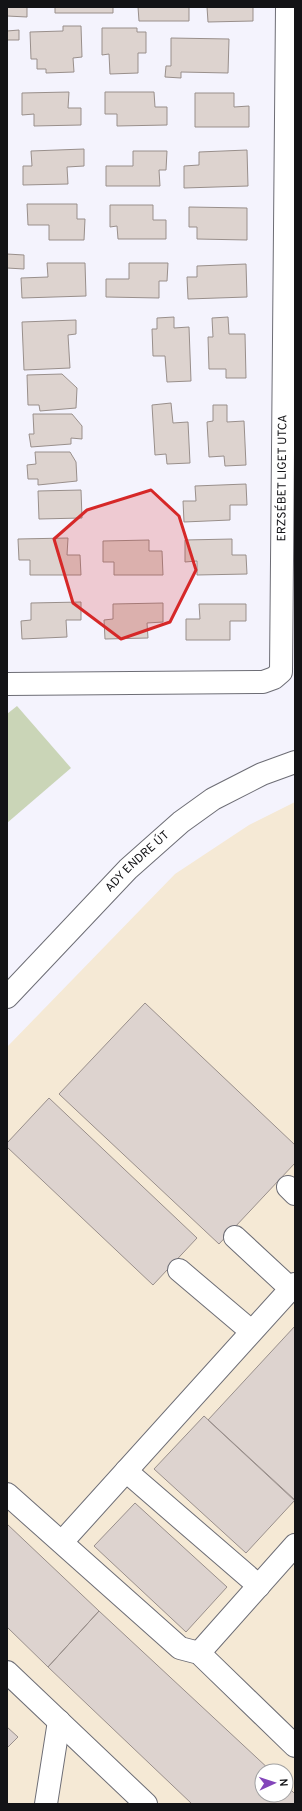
<svg xmlns="http://www.w3.org/2000/svg" width="302" height="1811" font-family="Overpass,sans-serif">
<style>
.industrial{fill:#f5e9d5;fill-rule:evenodd}
.green{fill:#cad5b7}
.building{fill:#ddd3cf;stroke:#998f8b}
.lines{fill:none;stroke-linecap:round;stroke-linejoin:round}
.minor-casing{stroke:#6d6d75;stroke-width:24}
.minor{stroke:#fff;stroke-width:22}
.marked{fill:#d62828;fill-opacity:0.2;stroke:#d62828;stroke-width:3;stroke-linejoin:round}
.labels{text-anchor:middle;dominant-baseline:central;stroke-width:3;stroke-linejoin:round;paint-order:stroke}
.street-label{font-size:12px;fill:#131316;stroke:#fff}
</style>
<rect width="100%" height="100%" fill="#f4f3fd"/>
<path class="industrial" d="M 295,802 L 295,1804 L 7,1804 L 7,1047 L 175,874 L 249,825 ZM 262,1771 L 286,1771 L 286,1795 L 262,1795 Z"/>
<path class="green" d="M 17,706 L 71,768 L 7,823 L 7,714 Z"/>
<path class="building" d="M 7,7 L 27,7 L 27,17 L 7,16 Z
M 55,7 L 113,7 L 113,13 L 55,13 Z
M 138,7 L 189,7 L 189,21 L 139,21 Z
M 207,7 L 253,7 L 253,21 L 208,22 Z
M 63,26 L 81,26 L 82,57 L 73,58 L 74,72 L 46,73 L 46,69 L 37,69 L 37,59 L 31,59 L 30,32 L 63,31 Z
M 102,28 L 137,28 L 137,32 L 146,32 L 146,53 L 138,53 L 138,73 L 110,74 L 109,54 L 102,55 Z
M 19,30 L 19,40 L 7,40 L 7,31 Z
M 171,38 L 229,39 L 228,73 L 181,72 L 181,78 L 165,77 L 166,66 L 171,66 Z
M 69,92 L 68,108 L 81,108 L 81,125 L 34,126 L 34,114 L 22,115 L 22,93 Z
M 105,92 L 154,92 L 155,107 L 167,107 L 167,125 L 117,126 L 117,114 L 105,114 Z
M 195,93 L 234,93 L 234,107 L 249,106 L 249,127 L 195,127 Z
M 84,149 L 84,166 L 67,167 L 68,184 L 23,185 L 23,166 L 32,166 L 31,151 Z
M 247,150 L 248,186 L 184,188 L 184,166 L 199,165 L 199,152 Z
M 133,151 L 167,151 L 166,170 L 159,170 L 160,186 L 106,186 L 106,166 L 133,166 Z
M 27,204 L 77,204 L 77,219 L 85,219 L 84,240 L 49,240 L 49,225 L 28,225 Z
M 110,205 L 153,205 L 153,220 L 166,220 L 166,239 L 118,239 L 117,226 L 110,227 Z
M 189,207 L 247,208 L 247,240 L 197,239 L 197,227 L 189,227 Z
M 7,254 L 24,255 L 24,269 L 7,268 Z
M 47,263 L 85,263 L 86,296 L 22,298 L 21,278 L 48,277 Z
M 129,263 L 168,263 L 167,281 L 159,281 L 159,298 L 106,297 L 106,279 L 129,279 Z
M 246,264 L 247,297 L 188,299 L 187,277 L 197,277 L 197,266 Z
M 174,317 L 174,328 L 189,327 L 191,381 L 167,382 L 165,356 L 153,356 L 152,329 L 157,329 L 157,318 Z
M 228,317 L 229,334 L 245,334 L 246,378 L 226,378 L 226,369 L 209,369 L 208,337 L 213,337 L 212,318 Z
M 76,320 L 76,334 L 68,335 L 70,368 L 24,370 L 22,322 Z
M 62,374 L 77,388 L 76,408 L 40,411 L 39,405 L 28,405 L 27,375 Z
M 171,403 L 173,423 L 188,422 L 190,463 L 167,464 L 166,454 L 155,455 L 152,405 Z
M 213,405 L 227,405 L 227,422 L 244,421 L 246,465 L 225,466 L 224,456 L 209,457 L 207,422 L 213,421 Z
M 33,414 L 72,414 L 82,426 L 82,439 L 71,438 L 71,444 L 31,447 L 29,434 L 34,434 Z
M 35,452 L 70,452 L 76,462 L 77,481 L 38,485 L 38,479 L 28,479 L 27,465 L 36,464 Z
M 246,484 L 247,505 L 230,505 L 230,520 L 184,522 L 183,501 L 196,501 L 195,486 Z
M 81,490 L 82,518 L 39,519 L 38,491 Z
M 68,538 L 67,555 L 80,555 L 81,575 L 30,575 L 30,560 L 19,560 L 18,539 Z
M 232,539 L 232,555 L 246,555 L 247,574 L 197,575 L 197,561 L 185,562 L 185,540 Z
M 149,540 L 149,551 L 162,551 L 163,575 L 114,575 L 114,562 L 103,562 L 103,541 Z
M 81,602 L 81,620 L 66,620 L 67,637 L 22,639 L 21,621 L 31,620 L 31,603 Z
M 163,603 L 163,622 L 147,623 L 148,638 L 105,639 L 104,620 L 113,619 L 113,604 Z
M 199,604 L 246,604 L 246,621 L 230,621 L 230,640 L 186,640 L 186,619 L 200,619 Z
M 145,1003 L 295,1145 L 295,1163 L 219,1244 L 59,1094 Z
M 49,1098 L 197,1238 L 153,1285 L 7,1147 L 7,1143 Z
M 295,1326 L 295,1501 L 208,1420 Z
M 204,1416 L 295,1500 L 246,1553 L 154,1469 Z
M 135,1503 L 227,1587 L 186,1632 L 94,1546 Z
M 7,1524 L 99,1611 L 48,1667 L 7,1627 Z
M 99,1611 L 271,1771 L 262,1771 L 262,1795 L 286,1795 L 286,1785 L 295,1794 L 295,1804 L 192,1804 L 48,1667 Z
M 7,1727 L 18,1737 L 7,1748 Z"/>
<g class="lines">
<g class="minor-casing">
<g id="minor">
<path id="s1" d="M 7,684 L 263,682 L 274,678 L 281,672 L 287,7"/>
<path id="s2" d="M 7,997 L 128,869 L 181,822 L 213,799 L 262,774 L 295,762"/>
<path d="M 288,1187 L 295,1194"/>
<path d="M 235,1237 L 291,1289"/>
<path d="M 179,1270 L 251,1331"/>
<path d="M 126,1471 L 259,1586"/>
<path d="M 7,1494 L 180,1648 L 199,1653 L 295,1746"/>
<path d="M 62,1542 L 295,1284"/>
<path d="M 199,1653 L 295,1545"/>
<path d="M 7,1672 L 146,1804"/>
<path d="M 46,1804 L 59,1721"/>
</g>
</g>
<use href="#minor" class="minor"/>
</g>
<path class="marked" d="M 151,490 L 179,516 L 196,570 L 170,622 L 121,639 L 73,603 L 54,539 L 87,510 Z"/>
<g class="labels">
<g class="street-label">
<text stroke="none"><textPath href="#s1" startOffset="471">ERZSÉBET LIGET UTCA</textPath></text>
<text stroke="none"><textPath href="#s2" startOffset="188">ADY ENDRE ÚT</textPath></text>
</g>
</g>
<rect width="302" height="1811" fill="none" stroke="#131316" stroke-width="16"/>
<g transform="translate(274 1783) rotate(87)"><circle r="19" fill="#ffffff" stroke="#a1a1a2"/>
<path d="M0-3L7 15L0 10L-7 15Z" fill="#8345ba"/>
<text y="-6" font-size="11" font-weight="bold" text-anchor="middle" fill="#131316">N</text>
</g>
</svg>
